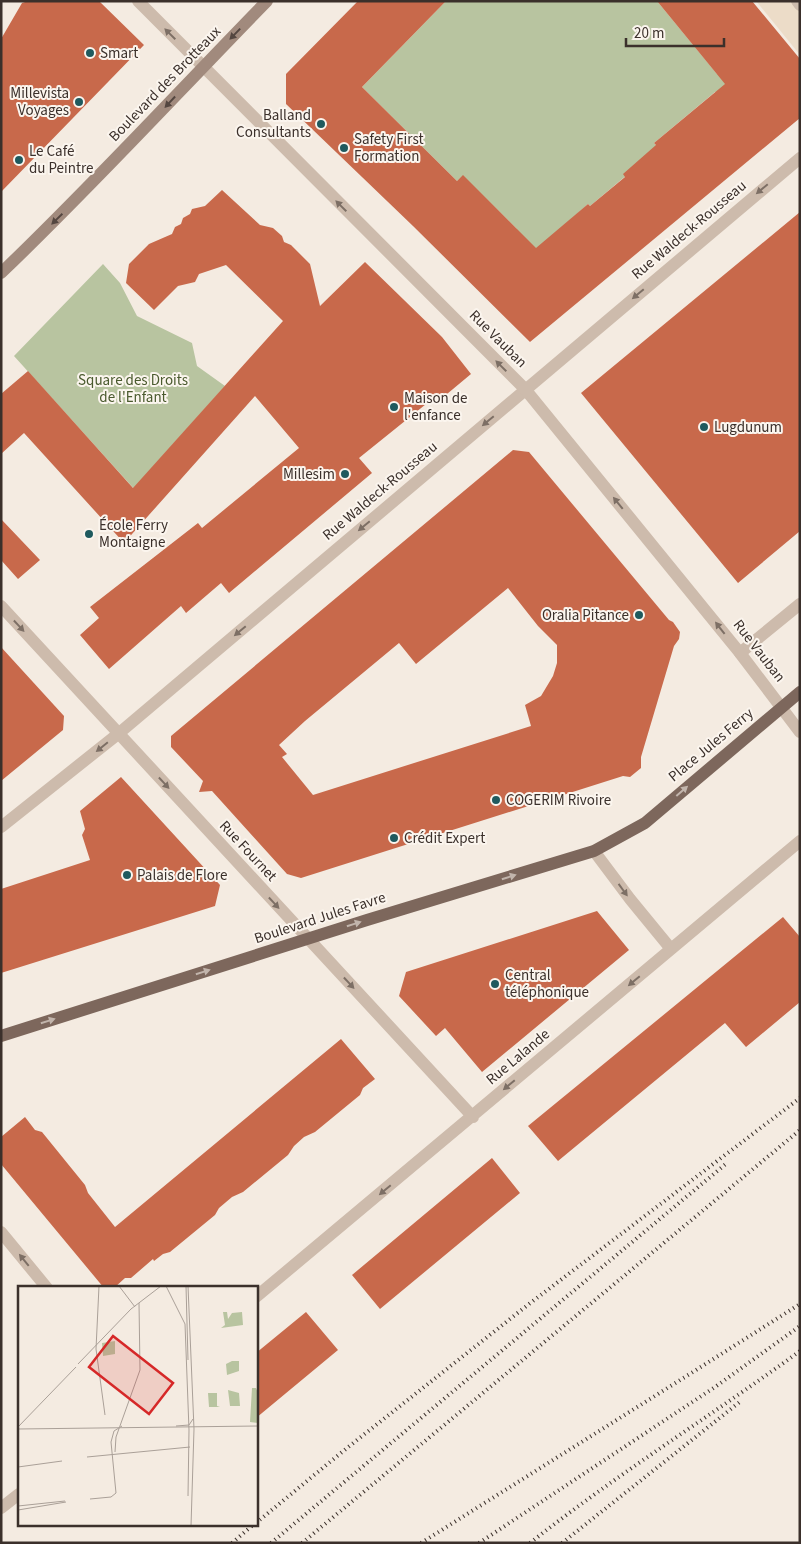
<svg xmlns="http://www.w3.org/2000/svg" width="801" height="1544" font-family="'Source Sans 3',sans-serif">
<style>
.green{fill:#b8c4a0}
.plaza{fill:#ecdcc8}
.building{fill:#c8694b;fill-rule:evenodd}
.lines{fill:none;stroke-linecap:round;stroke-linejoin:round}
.minor{stroke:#cdbbac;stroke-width:12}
.tertiary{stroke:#cdbbac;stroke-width:12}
.secondary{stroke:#a18a7d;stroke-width:12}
.primary{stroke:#7d675c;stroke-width:12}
.rail{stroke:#3b302b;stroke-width:4;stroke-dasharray:1 4;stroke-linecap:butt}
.oneway{fill:#7d6f65}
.oneway2{fill:#544640}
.oneway3{fill:#c2b5ac}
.poi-dot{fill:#1f5a5e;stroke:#fbf5ee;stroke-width:2}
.labels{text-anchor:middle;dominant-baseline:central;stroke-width:4;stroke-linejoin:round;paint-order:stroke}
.poi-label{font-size:15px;fill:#3b302b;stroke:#fbf5ee;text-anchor:start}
.street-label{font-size:15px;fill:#3b302b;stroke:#fbf5ee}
.park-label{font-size:15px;fill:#4a5a2e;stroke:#fbf5ee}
.inset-road{fill:none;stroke:#aaa098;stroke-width:1}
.view{fill:#d62828;fill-opacity:0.15;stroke:#d62828;stroke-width:2.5}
.inset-edge{fill:none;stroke:#3b302b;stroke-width:2.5}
</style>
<rect width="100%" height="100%" fill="#f4ebe1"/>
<path class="green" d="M 446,1 L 657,1 L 717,74 L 721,74 L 743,89 L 715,92 L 654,143 L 659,148 L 590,206 L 588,204 L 532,254 L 516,228 L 463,176 L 457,181 L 362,87 Z
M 103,264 L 120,283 L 137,316 L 192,343 L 197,366 L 225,386 L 141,480 L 136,491 L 14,356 Z"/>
<path class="plaza" d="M 756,1 L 800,1 L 800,55 Z"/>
<path class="building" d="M 28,1 L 99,1 L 144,45 L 1,192 L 1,39 L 22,3 Z
M 358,1 L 446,1 L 362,87 L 457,181 L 463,175 L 536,248 L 588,204 L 590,206 L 625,177 L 623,174 L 656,145 L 654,143 L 725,84 L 657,1 L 752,1 L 800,59 L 800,118 L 530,342 L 413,226 L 286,104 L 286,74 Z
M 222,190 L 260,225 L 273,228 L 282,236 L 284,242 L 291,245 L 310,264 L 320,306 L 365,262 L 442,337 L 471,374 L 447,394 L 436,396 L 359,458 L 372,473 L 229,593 L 221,583 L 186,613 L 181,606 L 109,669 L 80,635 L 99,618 L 90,607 L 198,523 L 202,528 L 299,448 L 255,396 L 124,543 L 24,433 L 1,454 L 1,394 L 28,371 L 133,488 L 283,321 L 226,265 L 199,274 L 195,282 L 178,286 L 154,310 L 126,283 L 129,264 L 149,244 L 172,234 L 175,227 L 181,224 L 183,218 L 190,214 L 192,209 L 205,206 Z
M 800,212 L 800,531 L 738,583 L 581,393 Z
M 513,450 L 529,452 L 669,620 L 673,622 L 680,632 L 679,639 L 674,646 L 641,757 L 641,768 L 630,777 L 623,776 L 301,878 L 287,874 L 212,791 L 199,792 L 203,781 L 171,747 L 171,736 ZM 508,588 L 538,626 L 557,645 L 557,663 L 553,676 L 541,696 L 525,705 L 531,726 L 313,795 L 282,757 L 287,754 L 279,745 L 305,721 L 399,643 L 416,664 Z
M 1,519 L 40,560 L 18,579 L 1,560 Z
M 1,647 L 64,716 L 63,730 L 1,781 Z
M 121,777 L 220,885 L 215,906 L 1,973 L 1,889 L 90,860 L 82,835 L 85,829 L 80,811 Z
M 597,911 L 629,950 L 482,1072 L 445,1028 L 436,1036 L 399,996 L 406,972 Z
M 783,917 L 800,937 L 800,1002 L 746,1047 L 725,1023 L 558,1161 L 528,1126 Z
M 341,1039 L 375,1079 L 363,1088 L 360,1095 L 315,1132 L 304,1137 L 294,1146 L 288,1155 L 243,1192 L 232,1197 L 219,1208 L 215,1215 L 170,1252 L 163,1254 L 154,1261 L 153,1259 L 131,1278 L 125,1278 L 114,1288 L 104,1288 L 1,1164 L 1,1137 L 25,1117 L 35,1130 L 42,1132 L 85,1185 L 88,1193 L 115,1227 Z
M 492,1158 L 520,1193 L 380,1309 L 352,1275 Z
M 306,1312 L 338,1350 L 256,1418 L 256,1353 Z"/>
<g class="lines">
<path class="minor" d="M 797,1 L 800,5
M 1,606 L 473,1117
M 740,653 L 800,604
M 1,827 L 118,734 L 800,158
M 594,851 L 630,899 L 671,949
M 1,1232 L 47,1288
M 256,1297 L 800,841
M 1,1508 L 19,1494"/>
<path class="tertiary" d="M 138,1 L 525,389 L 740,653 L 800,732"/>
<path class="secondary" d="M 1,273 C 93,185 178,92 267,1"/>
<path class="primary" d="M 1,1036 L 367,920 L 594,851 L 645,823 L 800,692"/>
<path class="rail" d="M 256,1523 L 347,1448 L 529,1304 L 800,1098
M 232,1543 L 253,1525
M 271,1543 L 727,1163
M 302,1543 L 800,1130
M 421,1543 L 685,1377 L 800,1304
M 479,1543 L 715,1387 L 800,1326
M 530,1543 C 617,1474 711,1416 800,1351
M 562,1543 L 741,1401"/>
</g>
<defs><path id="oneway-solid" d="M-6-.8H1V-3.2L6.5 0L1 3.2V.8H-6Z" transform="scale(1.25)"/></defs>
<g class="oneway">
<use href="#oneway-solid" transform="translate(170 34) rotate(-135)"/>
<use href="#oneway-solid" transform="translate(762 189) rotate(140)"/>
<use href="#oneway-solid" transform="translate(341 206) rotate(-135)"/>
<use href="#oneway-solid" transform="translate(638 294) rotate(140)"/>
<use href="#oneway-solid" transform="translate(501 366) rotate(-135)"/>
<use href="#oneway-solid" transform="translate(488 421) rotate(140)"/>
<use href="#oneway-solid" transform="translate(618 503) rotate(-129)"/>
<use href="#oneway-solid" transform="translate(364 526) rotate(140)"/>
<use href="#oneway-solid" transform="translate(19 626) rotate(47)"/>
<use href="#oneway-solid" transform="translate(720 628) rotate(-128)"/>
<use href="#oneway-solid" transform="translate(240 631) rotate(140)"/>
<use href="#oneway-solid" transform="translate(102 747) rotate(141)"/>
<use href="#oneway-solid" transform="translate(164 783) rotate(47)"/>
<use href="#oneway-solid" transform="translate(623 890) rotate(54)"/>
<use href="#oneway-solid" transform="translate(274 903) rotate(47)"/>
<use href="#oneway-solid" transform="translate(634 981) rotate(140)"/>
<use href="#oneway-solid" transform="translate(349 983) rotate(47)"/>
<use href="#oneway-solid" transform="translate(509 1085) rotate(140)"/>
<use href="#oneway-solid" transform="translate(385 1190) rotate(140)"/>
<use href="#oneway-solid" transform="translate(24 1260) rotate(-129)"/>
</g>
<g class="oneway2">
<use href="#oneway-solid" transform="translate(235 34) rotate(134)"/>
<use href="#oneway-solid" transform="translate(170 102) rotate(133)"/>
<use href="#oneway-solid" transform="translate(57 219) rotate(136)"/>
</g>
<g class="oneway3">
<use href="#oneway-solid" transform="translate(682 791) rotate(-41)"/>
<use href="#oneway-solid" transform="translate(509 877) rotate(-17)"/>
<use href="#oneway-solid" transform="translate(354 924) rotate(-18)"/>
<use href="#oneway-solid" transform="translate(203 972) rotate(-17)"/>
<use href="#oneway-solid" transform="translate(48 1021) rotate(-17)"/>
</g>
<g class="poi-dot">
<circle cx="90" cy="53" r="5"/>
<circle cx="79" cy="102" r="5"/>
<circle cx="321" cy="124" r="5"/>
<circle cx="344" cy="148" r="5"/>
<circle cx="19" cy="160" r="5"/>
<circle cx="394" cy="407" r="5"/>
<circle cx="704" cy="427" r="5"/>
<circle cx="345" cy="474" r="5"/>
<circle cx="89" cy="534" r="5"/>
<circle cx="639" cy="615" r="5"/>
<circle cx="496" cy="800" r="5"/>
<circle cx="394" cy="838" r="5"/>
<circle cx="127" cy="875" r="5"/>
<circle cx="495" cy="984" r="5"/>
</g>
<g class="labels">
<g class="poi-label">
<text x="100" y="53">Smart</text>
<text x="69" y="93" text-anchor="end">Millevista<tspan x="69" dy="17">Voyages</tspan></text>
<text x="311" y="115" text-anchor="end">Balland<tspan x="311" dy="17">Consultants</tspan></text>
<text x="354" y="139">Safety First<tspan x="354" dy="17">Formation</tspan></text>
<text x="29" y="151">Le Café<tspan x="29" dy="17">du Peintre</tspan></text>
<text x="404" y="398">Maison de<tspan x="404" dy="17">l'enfance</tspan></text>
<text x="714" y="427">Lugdunum</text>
<text x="335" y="474" text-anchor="end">Millesim</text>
<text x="99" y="525">École Ferry<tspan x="99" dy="17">Montaigne</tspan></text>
<text x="629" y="615" text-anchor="end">Oralia Pitance</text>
<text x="506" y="800">COGERIM Rivoire</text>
<text x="404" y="838">Crédit Expert</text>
<text x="137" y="875">Palais de Flore</text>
<text x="505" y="975">Central<tspan x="505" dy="17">téléphonique</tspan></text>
</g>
<g class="street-label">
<text transform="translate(165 84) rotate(-46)">Boulevard des Brotteaux</text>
<text transform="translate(689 230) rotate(-40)">Rue Waldeck-Rousseau</text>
<text transform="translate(498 339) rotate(45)">Rue Vauban</text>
<text transform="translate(380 491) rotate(-40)">Rue Waldeck-Rousseau</text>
<text transform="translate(759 651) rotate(52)">Rue Vauban</text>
<text transform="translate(711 745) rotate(-40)">Place Jules Ferry</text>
<text transform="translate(248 851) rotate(47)">Rue Fournet</text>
<text transform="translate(320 918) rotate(-18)">Boulevard Jules Favre</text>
<text transform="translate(518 1057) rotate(-40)">Rue Lalande</text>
</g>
<g class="park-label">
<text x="133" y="380">Square des Droits<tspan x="133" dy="17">de l'Enfant</tspan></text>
</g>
</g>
<g transform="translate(18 1286)">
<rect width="240" height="240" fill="#f4ebe1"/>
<path d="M 205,26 L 209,26 L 210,33 L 214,27 L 224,26 L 225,39 L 203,42 L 207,39 ZM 97,55 L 97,68 L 85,70 L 84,57 ZM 214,75 L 221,75 L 221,85 L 209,89 L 208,78 ZM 234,102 L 238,102 L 240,107 L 240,137 L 232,136 ZM 210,104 L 221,107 L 222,120 L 212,120 ZM 190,107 L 199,107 L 199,120 L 202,121 L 191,121 Z" fill="#b8c4a0"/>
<path class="inset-road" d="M 81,0 L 78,63 L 87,129M 101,0 L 117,21M 148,0 L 167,38 L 171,144 L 170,210M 168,0 L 170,74M 170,0 L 176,143 L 173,240M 60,78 L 113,23 L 143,0M 158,140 L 171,139 L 175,133M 0,141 L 58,81M 0,143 L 240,140M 97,166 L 98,151 L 122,84 L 121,17M 69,171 L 172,161M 0,181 L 44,175M 72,213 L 93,211 L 98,207 L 93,156 L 96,145 L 104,140M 0,220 L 47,215M 0,224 L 48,216"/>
<path class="view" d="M 95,50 L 155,97 L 131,128 L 71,81 Z"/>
<rect width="240" height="240" class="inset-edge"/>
</g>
<rect width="801" height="1544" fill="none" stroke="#3b302b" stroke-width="5"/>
<path d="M626 38v8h98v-8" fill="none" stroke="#3b302b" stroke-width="2.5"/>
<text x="634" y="38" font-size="15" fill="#3b302b" stroke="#fbf5ee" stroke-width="4" paint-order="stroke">20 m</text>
</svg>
